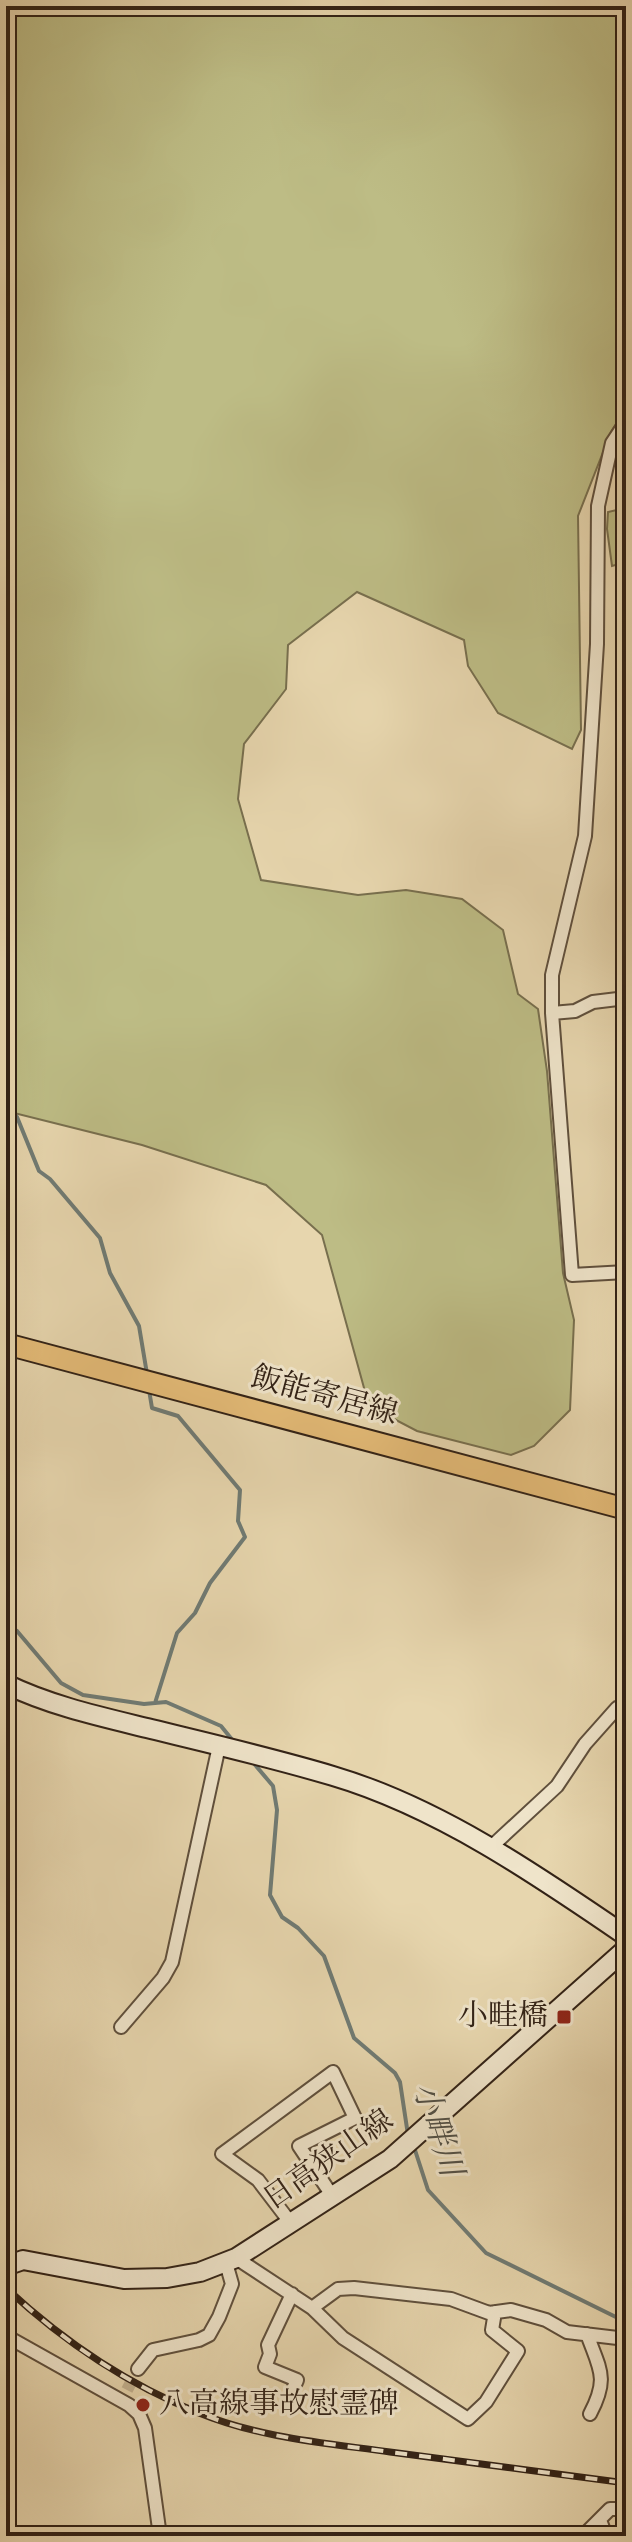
<svg xmlns="http://www.w3.org/2000/svg" width="632" height="2542" font-family="'Sorts Mill Goudy','Noto Serif JP',serif">
<style>
.green{fill:#bdbc85;stroke:#786f4e;stroke-width:2}
.lines{fill:none;stroke-linecap:round;stroke-linejoin:round}
.stream{stroke:#707b74;stroke-width:4}
.minor-tunnel{stroke:#c3b290;stroke-width:12;stroke-dasharray:12 6;stroke-linecap:butt}
.minor-casing{stroke:#5f4f3c;stroke-width:16}
.secondary-casing{stroke:#322216;stroke-width:22}
.primary-casing{stroke:#322216;stroke-width:24}
.minor{stroke:#efe4ca;stroke-width:12}
.secondary{stroke:#efe4ca;stroke-width:18}
.primary{stroke:#e4bb77;stroke-width:20}
.rail-casing{stroke:#322216;stroke-width:7}
.rail{stroke:#efe4ca;stroke-width:4;stroke-dasharray:12;stroke-linecap:butt}
.poi-dot{fill:#8f2418;stroke:#efe4ca;stroke-width:3}
.labels{text-anchor:middle;dominant-baseline:central;stroke-width:6;stroke-linejoin:round;paint-order:stroke}
.street-label{font-size:30px;fill:#322216;stroke:#efe4ca}
.poi-label{font-size:30px;fill:#322216;stroke:#efe4ca;text-anchor:end}
.water-label{font-size:32px;font-style:italic;fill:#514f45;stroke:#efe4ca}
</style>
<rect width="100%" height="100%" fill="#e7d6ae"/>
<filter id="stains"><feTurbulence type="fractalNoise" baseFrequency=".0025" numOctaves="4"/><feColorMatrix values="0 0 0 0 .2 0 0 0 0 .09 0 0 0 0 .02 0 0 0 .5 -.17"/></filter>
<radialGradient id="worn" r=".72"><stop offset=".6" stop-color="#630" stop-opacity="0"/><stop offset="1" stop-color="#630" stop-opacity=".3"/></radialGradient>
<path class="green" d="M 18,6 L 626,6 L 626,408 L 611,432 L 578,516 L 581,730 L 572,749 L 498,713 L 468,666 L 464,640 L 357,592 L 288,645 L 286,689 L 244,744 L 238,799 L 261,880 L 358,895 L 406,890 L 462,899 L 503,930 L 518,994 L 538,1009 L 547,1071 L 563,1273 L 574,1320 L 570,1410 L 534,1446 L 511,1455 L 417,1431 L 369,1406 L 322,1235 L 266,1185 L 142,1145 L 6,1111 L 6,30 Z
M 621,509 L 626,509 L 626,562 L 612,566 L 607,529 L 608,512 Z"/>
<g class="lines">
<path class="stream" d="M 6,1108 L 17,1117 L 39,1171 L 50,1179 L 100,1238 L 110,1273 L 139,1326 L 147,1374
M 149,1390 L 152,1408 L 178,1416 L 240,1490 L 238,1521 L 245,1537 L 210,1583 L 195,1613 L 177,1633 L 155,1703
M 6,1627 L 17,1631 L 61,1683 L 83,1695 L 144,1704 L 166,1702 L 221,1726 L 234,1742
M 251,1760 L 273,1786 L 277,1810 L 270,1895 L 282,1917 L 298,1928 L 324,1956 L 354,2038 L 395,2073 L 400,2082 L 408,2135
M 414,2147 L 428,2190 L 486,2253 L 626,2322"/>
<path class="minor-tunnel" d="M 127,2390 L 138,2369"/>
<g class="minor-casing">
<path id="minor" d="M 626,422 L 612,443 L 598,506 L 597,644 L 585,836 L 552,975 L 552,1013 L 572,1275 L 626,1272
M 552,1013 L 575,1011 L 593,1002 L 626,998
M 490,1848 L 557,1786 L 585,1744 L 617,1708 L 626,1712
M 121,2027 L 163,1978 L 172,1962 L 219,1746
M 290,2222 L 258,2180 L 222,2154 L 333,2072 L 355,2118 L 299,2146 L 333,2197
M 236,2258 L 312,2308 L 338,2289 L 354,2288 L 451,2299 L 489,2313 L 511,2310 L 546,2320 L 567,2332 L 626,2339
M 312,2308 L 343,2338 L 468,2419 L 486,2402 L 518,2351 L 492,2330 L 495,2312
M 587,2334 C 600,2370 609,2378 590,2414
M 6,2336 L 129,2405 L 139,2414 L 145,2428 L 160,2536
M 138,2369 L 153,2350 L 199,2340 L 209,2335 L 219,2317 L 232,2284 L 226,2263
M 290,2396 L 297,2380 L 265,2367 L 270,2354 L 268,2345 L 292,2294
M 600,2520 L 606,2536
M 583,2536 L 610,2509 L 626,2509"/>
</g>
<g class="secondary-casing">
<path id="secondary" d="M 6,1684 C 51,1706 102,1717 151,1729 C 212,1744 273,1758 333,1776 C 438,1807 537,1875 626,1936
M 6,2266 L 23,2260 L 124,2279 L 167,2278 L 200,2272 L 236,2258 L 390,2159 L 626,1949"/>
</g>
<g class="primary-casing">
<path id="primary" d="M 6,1344 L 626,1509"/>
</g>
<use href="#minor" class="minor"/>
<use href="#secondary" class="secondary"/>
<use href="#primary" class="primary"/>
<g class="rail-casing">
<path id="rail" d="M 6,2288 C 63,2341 126,2384 199,2413 C 260,2438 326,2443 390,2452 C 469,2462 547,2473 626,2483"/>
</g>
<use href="#rail" class="rail"/>
</g>
<g class="poi-dot">
<rect x="556" y="2009" width="16" height="16" rx="4"/>
<circle cx="143" cy="2405" r="8"/>
</g>
<g class="labels">
<g class="street-label">
<text transform="translate(324 1397) rotate(15)">飯能寄居線</text>
<text transform="translate(329 2161) rotate(-35)">日高狭山線</text>
</g>
<g class="poi-label">
<text x="548" y="2017">小畦橋</text>
<text x="159" y="2405" text-anchor="start">八高線事故慰霊碑</text>
</g>
<g class="water-label">
<text transform="translate(436 2130) rotate(72)">小畔川</text>
</g>
</g>
<rect width="632" height="2542" fill="none" stroke="#e7d6ae" stroke-width="32"/>
<rect x="8" y="8" width="616" height="2526" fill="none" stroke="#322216" stroke-width="4"/>
<rect x="16" y="16" width="600" height="2510" fill="none" stroke="#322216" stroke-width="2"/>
<rect width="100%" height="100%" filter="url(#stains)"/>
<rect width="100%" height="100%" fill="url(#worn)"/>
</svg>
